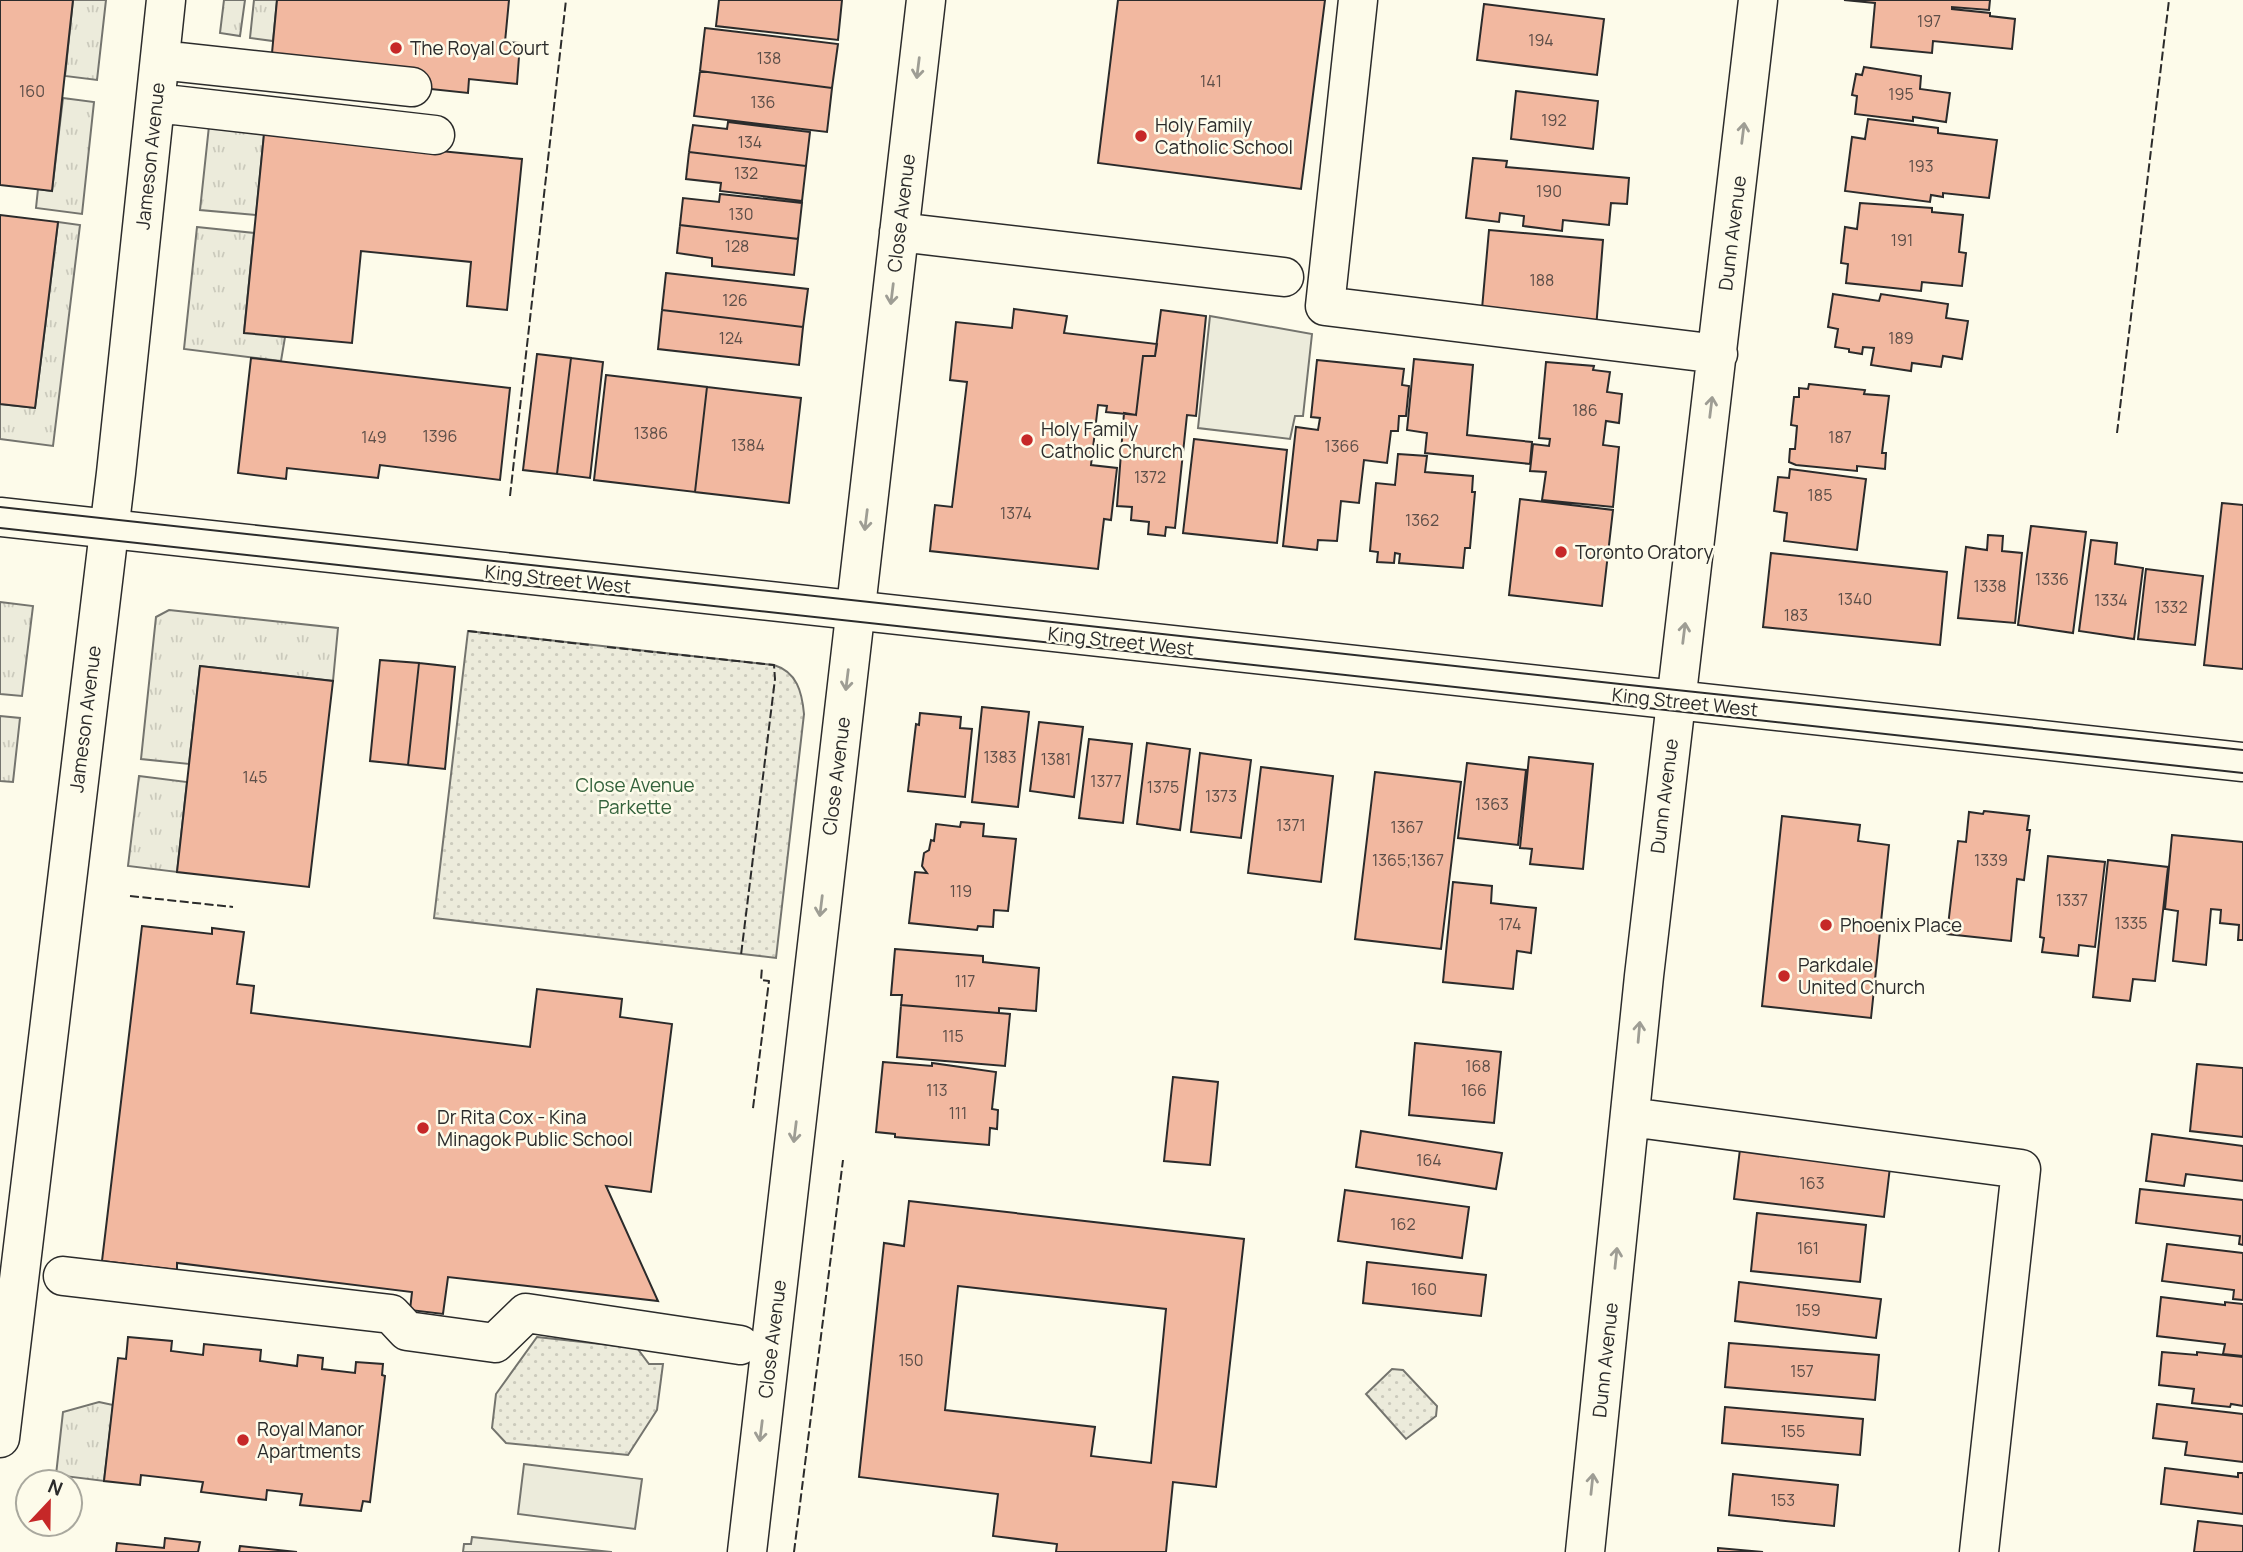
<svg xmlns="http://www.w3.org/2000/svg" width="2243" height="1552" font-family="Manrope,sans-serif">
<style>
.grass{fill:url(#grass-tufts);stroke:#74746e;stroke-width:2}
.park{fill:url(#park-dots);stroke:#74746e;stroke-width:2}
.garden{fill:#ecebdb;stroke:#74746e;stroke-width:2}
.building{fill:#f2b8a0;stroke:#2b2b2b;stroke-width:2;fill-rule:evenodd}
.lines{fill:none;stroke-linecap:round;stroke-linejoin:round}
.minor-casing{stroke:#2b2b2b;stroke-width:41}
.major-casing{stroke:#2b2b2b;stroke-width:41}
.minor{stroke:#fdfbea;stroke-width:38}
.major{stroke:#fdfbea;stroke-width:38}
.tram{stroke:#2b2b2b;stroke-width:2}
.fence{stroke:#2b2b2b;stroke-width:2;stroke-dasharray:9 3.5;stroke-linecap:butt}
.oneway{stroke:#9e9d94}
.poi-dot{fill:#c62828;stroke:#fdfbea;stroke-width:2.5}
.labels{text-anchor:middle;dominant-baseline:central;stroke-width:5;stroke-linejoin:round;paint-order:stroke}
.number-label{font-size:16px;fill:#5d4e48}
.poi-label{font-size:19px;fill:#2b2b2b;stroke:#fdfbea;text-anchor:start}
.street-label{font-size:19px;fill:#2b2b2b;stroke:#fdfbea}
.park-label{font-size:19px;fill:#34623c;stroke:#fdfbea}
</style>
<defs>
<pattern id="grass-tufts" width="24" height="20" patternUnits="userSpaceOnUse" patternTransform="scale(1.75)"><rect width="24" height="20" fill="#ecebdb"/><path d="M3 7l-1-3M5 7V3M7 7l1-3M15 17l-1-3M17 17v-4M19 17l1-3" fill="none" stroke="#cbcabc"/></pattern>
<pattern id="park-dots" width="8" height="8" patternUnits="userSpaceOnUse" patternTransform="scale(1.75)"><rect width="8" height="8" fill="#ecebdb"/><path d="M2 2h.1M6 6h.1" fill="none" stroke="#cbcabc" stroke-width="1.8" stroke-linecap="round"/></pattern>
</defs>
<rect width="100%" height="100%" fill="#fdfbea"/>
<path class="grass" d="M 73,0 L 106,0 L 97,80 L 65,76 Z
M 224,0 L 245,0 L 240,36 L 220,33 Z
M 254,0 L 277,0 L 273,41 L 250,38 Z
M 63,98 L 94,102 L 82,214 L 36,208 L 38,189 L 52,191 Z
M 209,126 L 264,134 L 256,215 L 200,210 Z
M 58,222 L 80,225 L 53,446 L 0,439 L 0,404 L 35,408 Z
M 197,227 L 254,233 L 244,332 L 285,337 L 281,361 L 184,349 Z
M 0,602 L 33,606 L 22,696 L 0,694 Z
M 169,610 L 338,628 L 333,681 L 200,666 L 189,764 L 141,759 L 156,617 Z
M 0,716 L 20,718 L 13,782 L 0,781 Z
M 139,776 L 187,782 L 177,872 L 128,866 Z
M 99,1402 L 113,1405 L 104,1481 L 56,1475 L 63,1412 Z"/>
<path class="park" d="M 468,631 L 774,665 C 797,672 802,692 804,714 L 776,958 L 434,918 Z
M 537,1337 L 637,1348 L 649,1364 L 663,1364 L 657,1410 L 628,1455 L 506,1443 L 492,1428 L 496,1394 Z
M 1392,1369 L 1403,1370 L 1437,1406 L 1436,1416 L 1406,1439 L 1366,1394 Z"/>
<path class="garden" d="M 1210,316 L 1312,334 L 1303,416 L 1295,416 L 1290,439 L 1198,428 Z
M 524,1464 L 642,1479 L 635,1529 L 518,1514 Z
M 472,1537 L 611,1552 L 612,1552 L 463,1552 L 464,1544 L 471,1544 Z"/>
<path class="building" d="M 0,0 L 73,0 L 52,191 L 0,185 Z
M 277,0 L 509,0 L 505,42 L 520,43 L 517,84 L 469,79 L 468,93 L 412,87 L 272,53 Z
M 719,0 L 842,0 L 838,40 L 716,26 Z
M 1118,0 L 1325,0 L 1301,189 L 1098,163 Z
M 1844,0 L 1990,0 L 1989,10 L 1952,7 L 1952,9 L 1990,13 L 1990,16 L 2015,19 L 2012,49 L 1933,41 L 1932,53 L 1871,47 L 1875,3 Z
M 1484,4 L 1604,19 L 1597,75 L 1477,60 Z
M 705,28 L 838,44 L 832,88 L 700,71 Z
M 1864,67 L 1921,76 L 1920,89 L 1950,93 L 1946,122 L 1913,117 L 1913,121 L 1855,114 L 1857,96 L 1852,95 L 1856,74 L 1862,75 Z
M 700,71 L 832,88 L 827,132 L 694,116 Z
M 1516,91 L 1598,101 L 1593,149 L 1511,139 Z
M 1868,119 L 1938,128 L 1938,133 L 1997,140 L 1989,198 L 1943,193 L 1943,197 L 1931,195 L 1930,202 L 1845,191 L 1852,137 L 1865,139 Z
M 728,122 L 810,132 L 806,166 L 689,152 L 693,125 L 727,129 Z
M 264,134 L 522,159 L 507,310 L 467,306 L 471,262 L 361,251 L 352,343 L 244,333 Z
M 689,152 L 806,166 L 802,201 L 720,191 L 721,183 L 686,179 Z
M 1473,158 L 1507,161 L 1506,167 L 1629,178 L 1627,204 L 1611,203 L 1609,225 L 1563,220 L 1562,231 L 1523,226 L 1524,216 L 1500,213 L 1499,222 L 1466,218 Z
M 720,194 L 802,203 L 798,239 L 680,225 L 683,198 L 719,202 Z
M 1860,203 L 1932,208 L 1932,212 L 1963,215 L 1959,252 L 1966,253 L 1962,286 L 1922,282 L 1921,291 L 1846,283 L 1848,264 L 1841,263 L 1845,227 L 1857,229 Z
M 0,215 L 58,222 L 35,408 L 0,404 Z
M 680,225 L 798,239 L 794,275 L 712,266 L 712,258 L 677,253 Z
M 1489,230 L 1603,240 L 1596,329 L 1481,320 Z
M 666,273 L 808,289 L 803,327 L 662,310 Z
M 1833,294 L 1879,301 L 1881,294 L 1948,304 L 1946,318 L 1968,321 L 1962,359 L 1943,356 L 1941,367 L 1912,363 L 1911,371 L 1871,365 L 1874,348 L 1863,347 L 1862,354 L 1849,352 L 1849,349 L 1835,347 L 1838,329 L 1828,327 Z
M 1014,309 L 1067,316 L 1064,333 L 1157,344 L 1155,356 L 1143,356 L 1136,415 L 1106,412 L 1107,406 L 1098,405 L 1091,465 L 1117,468 L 1111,520 L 1104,519 L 1098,569 L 930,551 L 935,505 L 952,507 L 967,382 L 950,380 L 956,322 L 1012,328 Z
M 662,310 L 803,327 L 799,365 L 658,349 Z
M 1161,310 L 1206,316 L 1196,416 L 1187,415 L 1175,528 L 1166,527 L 1165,536 L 1148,534 L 1149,522 L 1131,520 L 1132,507 L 1117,506 L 1124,413 L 1136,415 L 1143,356 L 1155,356 Z
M 537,354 L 571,358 L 557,474 L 523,470 Z
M 251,358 L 510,388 L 500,480 L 380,465 L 378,478 L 287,468 L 286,479 L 238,473 Z
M 571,358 L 603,362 L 590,478 L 557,474 Z
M 1414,359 L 1473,365 L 1467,435 L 1532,442 L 1530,464 L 1425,453 L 1427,433 L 1407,430 Z
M 1317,360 L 1404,369 L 1402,385 L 1409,386 L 1406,416 L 1399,416 L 1398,431 L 1391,431 L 1387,463 L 1364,460 L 1359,503 L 1341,501 L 1337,541 L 1318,540 L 1317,550 L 1283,546 L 1296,427 L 1318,430 L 1320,418 L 1311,417 Z
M 1546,362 L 1594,366 L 1593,370 L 1610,372 L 1607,392 L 1622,394 L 1619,423 L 1606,421 L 1603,445 L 1619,447 L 1613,507 L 1542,500 L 1546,472 L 1530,471 L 1533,444 L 1549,446 L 1550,439 L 1539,438 Z
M 606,375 L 707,387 L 695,492 L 594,480 Z
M 1809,384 L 1865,390 L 1864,394 L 1889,396 L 1882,453 L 1886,453 L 1885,469 L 1857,466 L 1857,471 L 1796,465 L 1789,462 L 1790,449 L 1795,449 L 1797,426 L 1791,425 L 1794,397 L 1799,397 L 1799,388 L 1808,389 Z
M 707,387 L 801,398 L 789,503 L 695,492 Z
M 1194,439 L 1287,450 L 1277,543 L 1183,533 Z
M 1398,454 L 1427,456 L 1425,472 L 1473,476 L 1472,492 L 1475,492 L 1470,548 L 1465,548 L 1463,568 L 1399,563 L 1400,554 L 1395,553 L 1394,563 L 1377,562 L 1378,552 L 1370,551 L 1376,483 L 1395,485 Z
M 1790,469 L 1866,479 L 1857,550 L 1784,541 L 1787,513 L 1774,511 L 1778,477 L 1789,478 Z
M 1520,499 L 1613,510 L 1602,606 L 1509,595 Z
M 2222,503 L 2243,505 L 2243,669 L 2204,665 Z
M 2031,526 L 2086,532 L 2073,633 L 2018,625 Z
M 1988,535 L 2003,536 L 2002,551 L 2022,553 L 2015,623 L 1958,618 L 1966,547 L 1987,550 Z
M 2091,540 L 2117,543 L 2115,564 L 2143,568 L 2134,639 L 2079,631 Z
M 1771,553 L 1947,572 L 1940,645 L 1763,627 Z
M 2146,569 L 2203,576 L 2195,645 L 2138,639 Z
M 380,660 L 419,663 L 408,765 L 370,761 Z
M 419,663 L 455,667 L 445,769 L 408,765 Z
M 200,666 L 333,681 L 309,887 L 177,872 Z
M 982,707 L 1029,712 L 1018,807 L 972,802 Z
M 920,713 L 961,717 L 960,728 L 972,729 L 965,797 L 908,791 L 916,724 L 919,725 Z
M 1039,722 L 1083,727 L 1074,797 L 1030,791 Z
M 1089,739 L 1132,744 L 1123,823 L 1079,818 Z
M 1147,743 L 1190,749 L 1180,830 L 1137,824 Z
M 1200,753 L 1251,760 L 1241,838 L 1191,832 Z
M 1529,757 L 1593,764 L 1583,869 L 1530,864 L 1532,849 L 1520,848 Z
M 1467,763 L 1526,770 L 1518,845 L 1458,838 Z
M 1261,767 L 1333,776 L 1321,882 L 1248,873 Z
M 1375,772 L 1461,782 L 1441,949 L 1355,939 Z
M 1984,811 L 2029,816 L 2027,830 L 2030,830 L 2024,880 L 2017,879 L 2011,941 L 1947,934 L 1958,841 L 1966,842 L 1969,812 L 1983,814 Z
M 1782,816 L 1860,825 L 1858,841 L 1889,845 L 1871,1018 L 1762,1006 Z
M 961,822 L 984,824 L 983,836 L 1016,839 L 1008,911 L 994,910 L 993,927 L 978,926 L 977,930 L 909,923 L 915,872 L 927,873 L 922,866 L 924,853 L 929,850 L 931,840 L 934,841 L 936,824 L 960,827 Z
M 2172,835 L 2243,842 L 2243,940 L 2238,940 L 2239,925 L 2220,923 L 2221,910 L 2211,909 L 2206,965 L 2173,961 L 2178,911 L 2165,909 Z
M 2048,856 L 2105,862 L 2095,947 L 2079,945 L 2078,956 L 2042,952 L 2044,938 L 2040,937 Z
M 2108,860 L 2168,867 L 2155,981 L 2133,979 L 2130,1001 L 2093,997 Z
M 1453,882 L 1492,886 L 1491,903 L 1536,908 L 1531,953 L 1517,951 L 1513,989 L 1443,982 Z
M 142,926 L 212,934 L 212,928 L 244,932 L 237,984 L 254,986 L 251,1013 L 530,1047 L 537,989 L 622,999 L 620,1017 L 672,1024 L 651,1192 L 606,1186 L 658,1301 L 448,1277 L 443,1314 L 410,1310 L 412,1292 L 177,1263 L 177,1270 L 102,1261 Z
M 895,949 L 983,956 L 983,962 L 1039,968 L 1036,1011 L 999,1008 L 999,1013 L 901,1005 L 902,995 L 891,995 Z
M 901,1005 L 1010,1014 L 1005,1066 L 897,1057 Z
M 1415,1043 L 1501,1052 L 1494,1123 L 1409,1115 Z
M 883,1062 L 932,1066 L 932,1063 L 996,1072 L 992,1109 L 998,1110 L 997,1129 L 990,1128 L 989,1145 L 895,1137 L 895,1134 L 876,1132 Z
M 2197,1064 L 2243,1068 L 2243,1137 L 2190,1131 Z
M 1173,1077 L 1218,1082 L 1210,1165 L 1164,1161 Z
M 1361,1131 L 1502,1153 L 1496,1189 L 1356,1167 Z
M 2152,1134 L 2243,1146 L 2243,1181 L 2186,1174 L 2184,1186 L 2146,1181 Z
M 1740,1149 L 1890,1167 L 1884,1217 L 1734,1199 Z
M 2140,1189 L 2243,1200 L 2243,1245 L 2239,1244 L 2240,1236 L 2136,1223 Z
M 1345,1190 L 1469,1207 L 1462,1258 L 1338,1241 Z
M 909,1201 L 1244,1239 L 1216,1487 L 1173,1482 L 1166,1552 L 1056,1552 L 1057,1544 L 993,1536 L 998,1494 L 859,1477 L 884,1243 L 904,1246 ZM 958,1286 L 1166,1309 L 1151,1463 L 1091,1456 L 1095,1427 L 945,1410 Z
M 1757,1213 L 1866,1225 L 1860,1282 L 1751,1271 Z
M 2167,1244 L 2243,1253 L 2243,1300 L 2233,1299 L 2234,1290 L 2162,1281 Z
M 1367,1262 L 1486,1275 L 1481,1316 L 1363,1303 Z
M 1739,1282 L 1881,1299 L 1876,1338 L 1735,1321 Z
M 2161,1297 L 2225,1305 L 2225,1302 L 2243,1304 L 2243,1356 L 2223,1354 L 2225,1344 L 2157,1336 Z
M 128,1337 L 172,1341 L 171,1351 L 203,1355 L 204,1344 L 261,1350 L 260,1361 L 297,1366 L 298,1355 L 323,1358 L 322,1369 L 355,1373 L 356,1362 L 383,1364 L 382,1375 L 385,1376 L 370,1502 L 363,1501 L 361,1511 L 300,1505 L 302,1494 L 267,1490 L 266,1500 L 201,1492 L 203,1482 L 141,1475 L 140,1485 L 104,1481 L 118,1358 L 126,1359 Z
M 1729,1343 L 1879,1355 L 1875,1400 L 1725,1387 Z
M 2162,1352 L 2197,1355 L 2197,1352 L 2243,1357 L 2243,1406 L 2231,1404 L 2230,1407 L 2192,1403 L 2194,1389 L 2159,1385 Z
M 2157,1404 L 2243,1414 L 2243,1462 L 2185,1455 L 2187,1442 L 2153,1438 Z
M 1725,1407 L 1863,1419 L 1860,1455 L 1722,1443 Z
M 2165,1468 L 2238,1477 L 2238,1473 L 2243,1473 L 2243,1514 L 2161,1504 Z
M 1733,1474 L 1838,1485 L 1834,1526 L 1729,1515 Z
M 2198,1521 L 2243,1526 L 2243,1552 L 2194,1552 Z
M 165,1538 L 200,1542 L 198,1552 L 116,1552 L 117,1543 L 164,1548 Z
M 240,1546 L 297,1552 L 239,1552 Z
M 1718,1548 L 1763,1552 L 1718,1552 Z"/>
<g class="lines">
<g class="minor-casing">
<path id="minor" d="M 1358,0 L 1325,306 L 1718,354
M 160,60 L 412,87
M 156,103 L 435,135
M 899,232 L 1284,277
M 1630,1117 L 2021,1169 L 1979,1552
M 63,1276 L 391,1314 L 407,1331 L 495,1343 L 526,1313 L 740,1345
M 0,1438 L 116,473 L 166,0
M 747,1552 L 926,0
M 1585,1552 L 1644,976 L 1758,0"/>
</g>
<g class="major-casing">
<path id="major" d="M 0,517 L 2243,762"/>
</g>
<use href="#minor" class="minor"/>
<use href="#major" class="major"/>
<path class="tram" d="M 0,507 L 1620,684 L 2243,750
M 0,528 L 2243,773"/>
<path class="fence" d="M 2117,433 L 2169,0
M 510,496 L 566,0
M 468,631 L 590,645
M 607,647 L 774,665 L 775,679 L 741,955
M 130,896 L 233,907
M 753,1108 L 769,981 L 761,980 L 762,967
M 794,1552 L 843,1160"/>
</g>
<defs><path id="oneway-shaft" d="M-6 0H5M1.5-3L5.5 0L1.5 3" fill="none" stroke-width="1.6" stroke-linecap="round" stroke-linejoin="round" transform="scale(1.75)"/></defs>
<g class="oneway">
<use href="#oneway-shaft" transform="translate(918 68) rotate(97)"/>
<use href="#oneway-shaft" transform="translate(1743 133) rotate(-83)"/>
<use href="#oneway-shaft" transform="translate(892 294) rotate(97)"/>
<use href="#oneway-shaft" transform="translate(1711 407) rotate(-83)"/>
<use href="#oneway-shaft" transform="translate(866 520) rotate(97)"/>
<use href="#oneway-shaft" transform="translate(1684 633) rotate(-83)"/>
<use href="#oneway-shaft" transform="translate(847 680) rotate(97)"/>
<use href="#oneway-shaft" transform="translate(821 906) rotate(97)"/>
<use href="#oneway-shaft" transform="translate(1639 1032) rotate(-85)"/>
<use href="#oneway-shaft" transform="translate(795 1132) rotate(97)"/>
<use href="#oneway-shaft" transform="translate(1616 1258) rotate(-84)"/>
<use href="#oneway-shaft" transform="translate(761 1431) rotate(97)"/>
<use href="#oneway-shaft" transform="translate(1592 1484) rotate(-84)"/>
</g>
<g class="poi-dot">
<circle cx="396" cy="48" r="7"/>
<circle cx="1141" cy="136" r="7"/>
<circle cx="1027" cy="440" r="7"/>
<circle cx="1561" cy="552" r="7"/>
<circle cx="1826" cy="925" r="7"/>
<circle cx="1784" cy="976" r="7"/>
<circle cx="423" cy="1128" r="7"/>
<circle cx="243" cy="1440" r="7"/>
</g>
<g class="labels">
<g class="number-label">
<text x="1929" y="21">197</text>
<text x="1541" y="40">194</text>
<text x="769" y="58">138</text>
<text x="1211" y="81">141</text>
<text x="32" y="91">160</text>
<text x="1901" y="94">195</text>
<text x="763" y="102">136</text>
<text x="1554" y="120">192</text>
<text x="750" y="142">134</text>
<text x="1921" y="166">193</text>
<text x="746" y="173">132</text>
<text x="1549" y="191">190</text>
<text x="741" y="214">130</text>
<text x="1902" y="240">191</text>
<text x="737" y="246">128</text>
<text x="1542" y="280">188</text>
<text x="735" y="300">126</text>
<text x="731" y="338">124</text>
<text x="1901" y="338">189</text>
<text x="1585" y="410">186</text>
<text x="651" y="433">1386</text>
<text x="440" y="436">1396</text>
<text x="374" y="437">149</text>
<text x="1840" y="437">187</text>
<text x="748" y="445">1384</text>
<text x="1342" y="446">1366</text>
<text x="1150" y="477">1372</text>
<text x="1820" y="495">185</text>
<text x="1016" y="513">1374</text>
<text x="1422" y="520">1362</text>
<text x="2052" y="579">1336</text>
<text x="1990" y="586">1338</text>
<text x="1855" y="599">1340</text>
<text x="2111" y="600">1334</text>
<text x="2171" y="607">1332</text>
<text x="1796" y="615">183</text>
<text x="1000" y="757">1383</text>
<text x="1056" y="759">1381</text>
<text x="255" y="777">145</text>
<text x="1106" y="781">1377</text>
<text x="1163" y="787">1375</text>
<text x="1221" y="796">1373</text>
<text x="1492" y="804">1363</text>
<text x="1291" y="825">1371</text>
<text x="1407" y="827">1367</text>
<text x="1408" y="860">1365;1367</text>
<text x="1991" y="860">1339</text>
<text x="961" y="891">119</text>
<text x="2072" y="900">1337</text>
<text x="2131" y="923">1335</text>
<text x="1510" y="924">174</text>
<text x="965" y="981">117</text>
<text x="953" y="1036">115</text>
<text x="1478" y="1066">168</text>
<text x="937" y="1090">113</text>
<text x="1474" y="1090">166</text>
<text x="958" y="1113">111</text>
<text x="1429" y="1160">164</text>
<text x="1812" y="1183">163</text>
<text x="1403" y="1224">162</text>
<text x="1808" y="1248">161</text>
<text x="1424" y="1289">160</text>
<text x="1808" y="1310">159</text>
<text x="911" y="1360">150</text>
<text x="1802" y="1371">157</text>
<text x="1793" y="1431">155</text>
<text x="1783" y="1500">153</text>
</g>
<g class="poi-label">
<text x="410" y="48">The Royal Court</text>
<text x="1155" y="125">Holy Family<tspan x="1155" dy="22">Catholic School</tspan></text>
<text x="1041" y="429">Holy Family<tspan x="1041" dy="22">Catholic Church</tspan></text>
<text x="1575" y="552">Toronto Oratory</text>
<text x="1840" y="925">Phoenix Place</text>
<text x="1798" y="965">Parkdale<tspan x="1798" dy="22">United Church</tspan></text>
<text x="437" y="1117">Dr Rita Cox - Kina<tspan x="437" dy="22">Minagok Public School</tspan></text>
<text x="257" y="1429">Royal Manor<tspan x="257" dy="22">Apartments</tspan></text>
</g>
<g class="street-label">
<text transform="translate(150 156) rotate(-84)">Jameson Avenue</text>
<text transform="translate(901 213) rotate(-83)">Close Avenue</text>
<text transform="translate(1732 233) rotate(-83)">Dunn Avenue</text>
<text transform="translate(558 579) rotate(6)">King Street West</text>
<text transform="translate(1121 641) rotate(6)">King Street West</text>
<text transform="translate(1685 702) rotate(6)">King Street West</text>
<text transform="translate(85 719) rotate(-83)">Jameson Avenue</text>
<text transform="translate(836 776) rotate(-83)">Close Avenue</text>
<text transform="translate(1664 796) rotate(-83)">Dunn Avenue</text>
<text transform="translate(772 1339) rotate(-83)">Close Avenue</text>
<text transform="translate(1605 1360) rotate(-84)">Dunn Avenue</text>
</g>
<g class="park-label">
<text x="635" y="785">Close Avenue<tspan x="635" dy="22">Parkette</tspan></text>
</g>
</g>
<g transform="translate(49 1503) rotate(22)"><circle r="33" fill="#fdfbea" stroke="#a9a89e" stroke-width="2"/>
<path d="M0-5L12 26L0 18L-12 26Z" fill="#c62828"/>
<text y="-10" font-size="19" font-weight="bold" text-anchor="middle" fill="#2b2b2b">N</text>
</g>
</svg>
